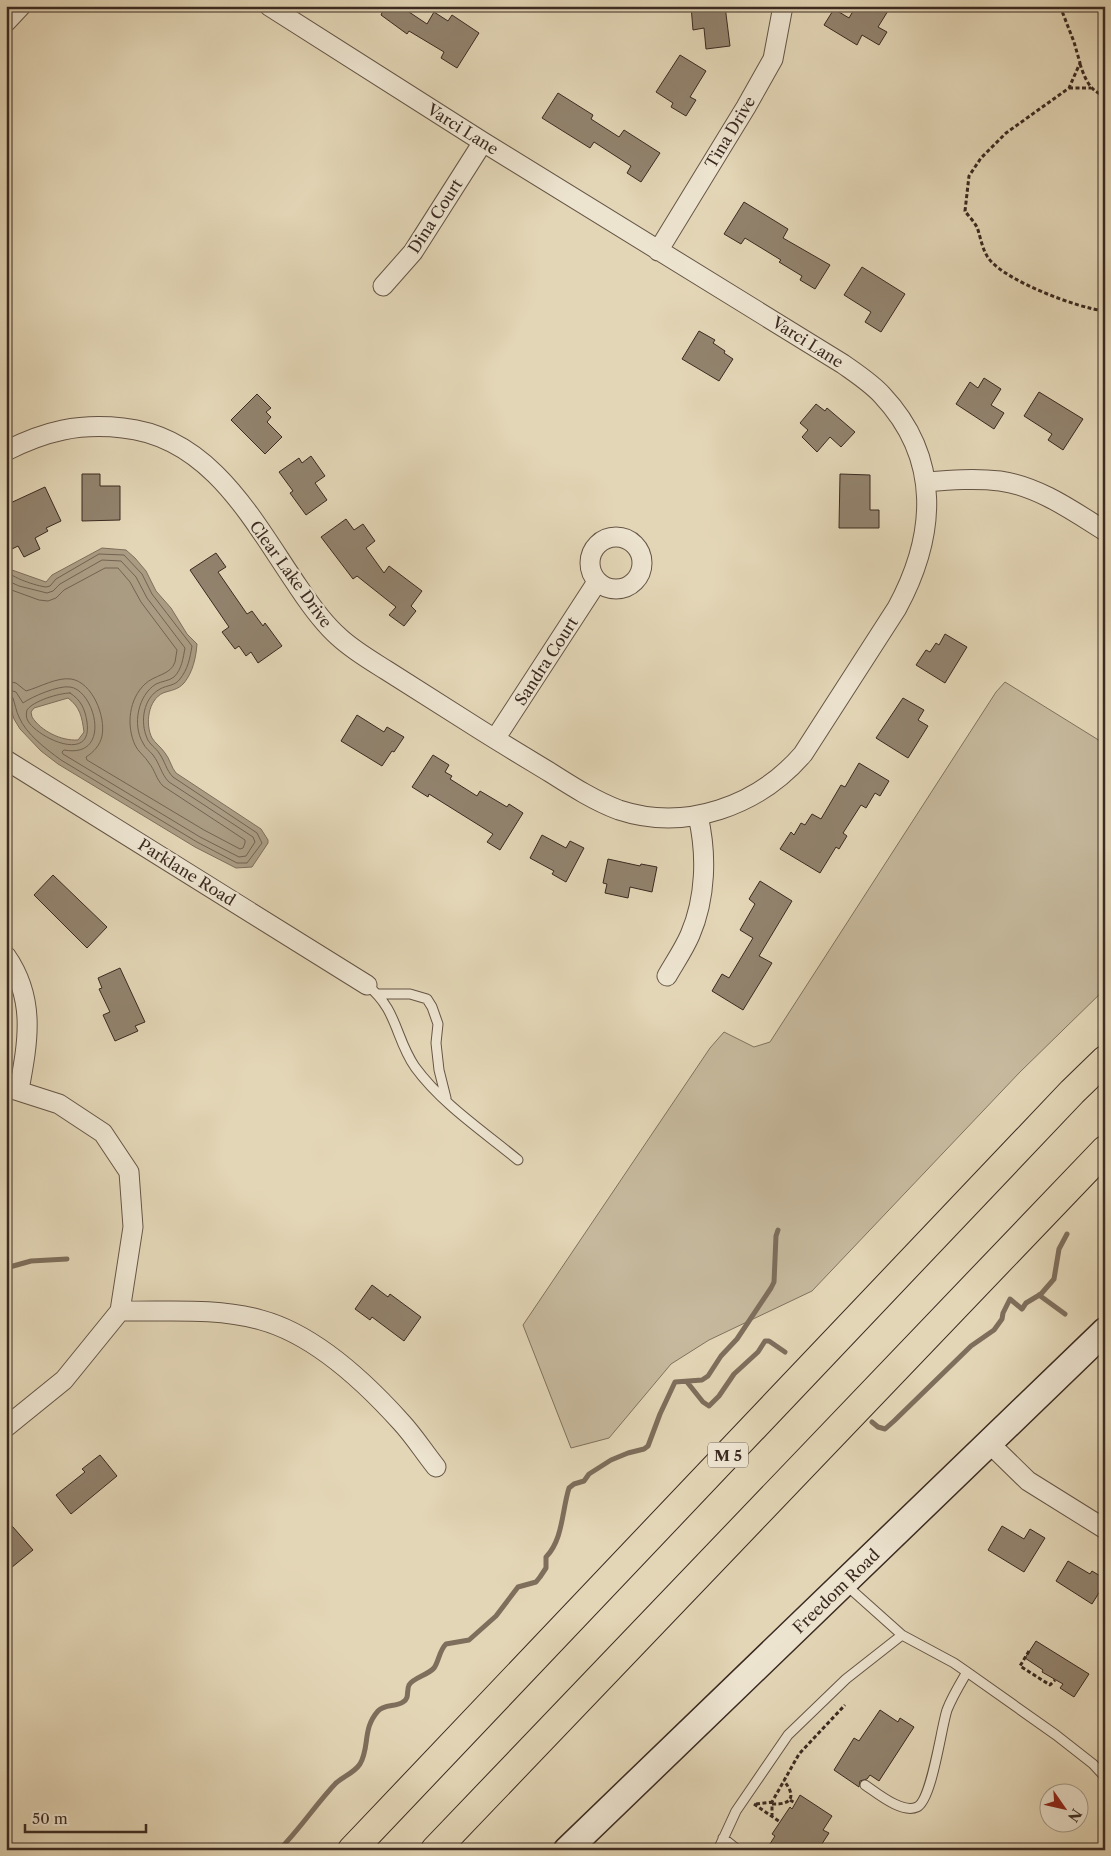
<svg xmlns="http://www.w3.org/2000/svg" width="1111" height="1856" font-family="'Libre Caslon Text',serif">
<style>
.green{fill:#c6b99d;stroke:#80725f}
.water{fill:#aa9c83;stroke:#7e6e5c;fill-rule:evenodd}
.lines{fill:none;stroke-linecap:round;stroke-linejoin:round}
.shore{stroke:#726352;stroke-width:1}
.stream{stroke:#7e6e5c;stroke-width:5}
.building{fill:#92836e;stroke:#3b2a21}
.lane-casing{stroke:#655546;stroke-width:11}
.street-casing{stroke:#655546;stroke-width:21}
.secondary-casing{stroke:#3b2a21;stroke-width:29}
.highway-casing{stroke:#3b2a21;stroke-width:30}
.path{stroke:#3b2a21;stroke-width:3;stroke-dasharray:4 2.5;stroke-linecap:butt}
.lane{stroke:#ede4d0;stroke-width:9}
.street{stroke:#ede4d0;stroke-width:19}
.secondary{stroke:#ede4d0;stroke-width:26}
.highway{stroke:#e3d6b6;stroke-width:28}
.labels{text-anchor:middle;dominant-baseline:central;stroke-width:4.5;stroke-linejoin:round;paint-order:stroke}
.shield{fill:#ede4d0;stroke:#706256;stroke-width:1}
.shield-label{font-size:15px;font-weight:bold;fill:#3b2a21}
.street-label{font-size:16px;fill:#3b2a21;stroke:#ede4d0}
</style>
<rect width="100%" height="100%" fill="#e3d6b6"/>
<filter id="stains"><feTurbulence type="fractalNoise" baseFrequency=".004" numOctaves="4"/><feColorMatrix values="0 0 0 0 .2 0 0 0 0 .09 0 0 0 0 .02 0 0 0 .5 -.17"/></filter>
<radialGradient id="worn" r=".72"><stop offset=".6" stop-color="#630" stop-opacity="0"/><stop offset="1" stop-color="#630" stop-opacity=".3"/></radialGradient>
<path class="green" d="M 1005,682 L 1105,744 L 1105,989 L 1020,1072 L 812,1291 L 709,1340 L 671,1364 L 609,1438 L 571,1448 L 523,1325 L 710,1048 L 724,1032 L 754,1047 L 770,1042 L 996,692 Z"/>
<path class="water" d="M 102,548 L 126,550 L 135,558 L 146,571 L 156,591 L 171,608 L 187,634 L 197,644 C 196,657 193,672 184,683 C 178,690 171,690 163,693 C 148,700 145,724 152,738 C 155,743 161,747 165,753 C 170,759 171,767 176,773 L 261,829 L 268,840 L 268,843 L 252,867 L 236,868 L 195,847 L 58,764 L 41,751 L 20,729 L 14,719 L 10,706 L 6,690 L 6,560 L 12,570 L 46,582 L 52,575 ZM 68,698 C 80,707 82,717 84,732 L 78,740 C 61,741 41,731 32,717 L 31,712 L 34,708 Z"/>
<g class="lines">
<path class="shore" d="M 6,570 C 11,578 37,586 46,587 L 50,586 L 56,579 L 99,554 L 124,555 L 142,574 L 152,594 L 192,646 C 190,658 188,669 180,679 C 175,686 167,685 160,689 C 143,698 140,722 147,738 C 149,744 156,748 159,753 C 165,761 166,770 173,777 L 257,833 L 262,843 L 247,863 L 237,863 L 197,842 L 61,760 C 46,749 26,734 19,717 C 16,711 15,704 13,698 L 6,695
M 6,580 L 19,586 L 47,593 L 53,591 L 60,584 L 102,560 L 121,561 L 136,577 L 147,598 L 185,648 C 183,658 182,669 174,677 C 169,681 162,681 156,684 C 138,695 132,725 143,743 C 145,748 150,751 153,755 C 160,764 161,774 169,782 L 253,837 L 255,842 L 246,856 L 239,857 L 200,837 L 63,754 L 62,752 L 64,750 C 113,759 95,690 70,687 C 59,685 31,697 23,703 L 16,692 L 6,689
M 6,588 L 39,600 L 48,601 L 56,598 L 64,590 L 105,568 L 118,568 L 130,582 L 141,602 L 177,650 C 176,654 176,658 175,662 C 171,675 154,675 145,684 C 129,699 126,725 135,745 C 138,752 145,756 149,763 C 155,770 156,779 163,786 L 245,840 L 245,843 L 243,848 L 240,849 L 204,830 L 87,760 L 86,757 C 94,752 100,745 102,736 C 106,716 92,682 71,679 C 57,677 40,687 26,691 L 16,683 L 6,681
M 70,693 C 81,700 85,709 87,722 C 93,764 38,738 28,721 C 26,718 26,714 27,710 C 33,701 59,693 70,693 Z"/>
<path class="stream" d="M 6,1268 L 31,1261 L 67,1259
M 1039,1295 L 1065,1314
M 687,1382 L 703,1402 L 709,1406 L 719,1396 L 734,1374 L 758,1352 L 765,1341 L 769,1341 L 785,1352
M 872,1422 L 878,1427 L 885,1429 L 894,1421 L 971,1346 L 994,1330 L 1002,1319 L 1003,1313 L 1010,1299 L 1022,1309 L 1026,1303 L 1041,1294 L 1054,1279 L 1059,1249 L 1067,1234
M 279,1850 C 300,1829 316,1804 336,1783 C 344,1776 354,1773 360,1764 C 370,1747 362,1729 378,1711 C 384,1704 396,1707 403,1702 C 410,1698 406,1691 409,1685 C 413,1678 428,1675 434,1668 C 439,1661 439,1651 446,1644 L 469,1640 L 496,1616 L 518,1587 L 536,1582 L 540,1577 L 546,1568 L 546,1557 C 563,1540 562,1510 569,1488 L 574,1484 L 584,1481 L 589,1474 L 611,1460 L 628,1453 L 644,1449 L 648,1446 L 660,1414 L 675,1382 L 702,1380 L 708,1376 L 721,1356 L 737,1339 L 771,1288 L 774,1282 L 776,1236 L 778,1230"/>
</g>
<path class="building" d="M 385,6 L 400,6 L 427,24 L 434,12 L 448,21 L 452,15 L 479,33 L 457,68 L 441,58 L 444,52 L 409,31 L 407,34 L 381,15 Z
M 691,6 L 725,6 L 730,46 L 706,49 L 704,28 L 693,30 Z
M 856,6 L 891,6 L 878,27 L 887,32 L 879,45 L 862,35 L 857,45 L 824,25 L 834,9 L 849,18 Z
M 680,55 L 706,71 L 690,97 L 696,100 L 686,116 L 671,107 L 673,103 L 656,92 Z
M 558,93 L 593,115 L 591,119 L 619,137 L 624,130 L 660,153 L 641,182 L 627,173 L 631,166 L 594,142 L 590,148 L 542,118 Z
M 744,202 L 788,229 L 783,238 L 830,265 L 815,289 L 800,280 L 802,276 L 779,262 L 781,260 L 745,238 L 741,244 L 724,234 Z
M 862,267 L 905,294 L 881,332 L 865,322 L 871,312 L 844,295 Z
M 699,331 L 715,340 L 713,343 L 725,351 L 724,353 L 733,359 L 719,381 L 682,359 Z
M 984,378 L 1001,389 L 991,405 L 1004,413 L 994,429 L 956,404 L 970,382 L 978,388 Z
M 1039,392 L 1083,419 L 1063,450 L 1048,440 L 1052,434 L 1024,416 Z
M 257,394 L 271,408 L 266,412 L 271,417 L 267,422 L 282,437 L 265,454 L 231,420 Z
M 816,404 L 825,411 L 827,408 L 855,432 L 841,447 L 830,437 L 817,452 L 802,437 L 808,430 L 800,423 Z
M 311,456 L 325,476 L 315,483 L 327,500 L 306,515 L 290,493 L 293,491 L 279,472 L 299,458 L 302,463 Z
M 82,474 L 100,474 L 100,486 L 120,486 L 120,520 L 82,521 Z
M 840,474 L 870,475 L 870,510 L 879,510 L 879,528 L 839,528 Z
M 45,487 L 61,521 L 46,528 L 48,531 L 35,538 L 40,549 L 24,557 L 18,546 L 12,549 L 6,537 L 6,505 Z
M 346,519 L 354,530 L 363,524 L 375,541 L 366,548 L 384,573 L 389,566 L 422,591 L 411,606 L 416,611 L 404,626 L 389,615 L 396,607 L 357,576 L 353,579 L 321,537 Z
M 216,553 L 226,567 L 218,572 L 247,614 L 252,611 L 263,626 L 265,623 L 282,646 L 258,663 L 251,652 L 246,656 L 239,646 L 235,649 L 222,632 L 229,627 L 190,570 Z
M 945,634 L 967,647 L 945,683 L 916,665 L 926,650 L 930,652 L 936,643 L 939,645 Z
M 903,698 L 924,710 L 918,720 L 928,726 L 908,758 L 876,738 Z
M 357,715 L 384,732 L 387,727 L 404,737 L 394,752 L 392,751 L 382,766 L 341,741 Z
M 433,755 L 449,765 L 445,772 L 452,776 L 450,779 L 477,796 L 480,791 L 507,807 L 509,804 L 523,813 L 500,850 L 487,842 L 493,834 L 429,794 L 428,797 L 412,787 Z
M 859,763 L 889,781 L 880,796 L 875,793 L 866,808 L 861,805 L 843,833 L 847,836 L 839,849 L 836,847 L 820,873 L 780,849 L 791,832 L 794,835 L 801,823 L 805,825 L 812,814 L 821,819 L 841,785 L 845,787 Z
M 542,835 L 566,848 L 570,841 L 584,848 L 566,882 L 552,874 L 554,871 L 530,858 Z
M 608,859 L 640,866 L 641,864 L 657,867 L 652,892 L 630,887 L 628,898 L 605,893 L 607,884 L 603,883 Z
M 53,875 L 107,927 L 87,948 L 34,895 Z
M 760,881 L 792,901 L 759,956 L 772,963 L 743,1010 L 712,991 L 722,974 L 729,978 L 753,938 L 740,930 L 755,904 L 749,899 Z
M 120,968 L 145,1022 L 135,1026 L 138,1031 L 115,1041 L 103,1015 L 110,1012 L 99,989 L 102,988 L 98,978 Z
M 372,1285 L 388,1297 L 390,1294 L 421,1317 L 404,1341 L 372,1317 L 370,1320 L 355,1309 Z
M 100,1455 L 117,1476 L 71,1514 L 56,1495 L 85,1472 L 82,1469 Z
M 6,1519 L 33,1550 L 6,1572 Z
M 1002,1526 L 1024,1539 L 1030,1529 L 1045,1538 L 1024,1572 L 988,1550 Z
M 1068,1561 L 1090,1574 L 1092,1571 L 1105,1579 L 1105,1583 L 1092,1604 L 1056,1581 Z
M 1036,1641 L 1089,1674 L 1074,1697 L 1060,1688 L 1063,1684 L 1042,1672 L 1043,1670 L 1025,1658 Z
M 880,1710 L 898,1722 L 900,1718 L 914,1727 L 879,1781 L 870,1775 L 867,1779 L 860,1781 L 859,1787 L 834,1770 L 854,1738 L 859,1741 Z
M 800,1795 L 832,1816 L 823,1830 L 829,1833 L 818,1850 L 766,1850 L 775,1836 L 772,1834 L 790,1807 L 792,1809 Z"/>
<g class="lines">
<g class="lane-casing">
<path id="lane" d="M 367,985 C 398,1010 395,1038 415,1067 C 442,1104 483,1131 518,1160
M 379,994 L 410,994 L 427,999 L 432,1007 L 438,1024 L 436,1043 L 439,1070 L 446,1098
M 846,1585 L 902,1635 L 954,1663 L 967,1672 L 1056,1735 L 1093,1764 L 1105,1777
M 865,1785 C 877,1793 902,1814 917,1807 C 932,1800 941,1728 947,1710 C 952,1697 960,1684 967,1672
M 723,1838 L 738,1850
M 718,1850 L 736,1811 L 788,1735 L 846,1679 L 902,1635"/>
</g>
<g class="street-casing">
<path id="street" d="M 6,22 L 21,6
M 658,251 L 746,107 L 773,59 L 783,6
M 383,286 L 413,252 L 483,142
M 6,451 C 45,431 79,423 123,428 C 212,437 254,523 299,588 C 311,606 323,623 339,637 C 353,650 370,660 386,670 C 414,688 441,705 468,722 C 496,740 523,756 551,773 C 573,787 595,801 619,810 C 686,832 758,806 803,754 L 897,608 C 936,536 942,459 882,395 C 871,383 857,374 843,364 L 483,142 L 269,6
M 926,482 C 950,480 975,478 1000,481 C 1038,486 1073,511 1105,531
M590 563a26 26 0 1 1 52 0a26 26 0 1 1-52 0Z
M 495,739 L 597,582
M 6,760 L 367,985
M 6,956 C 36,999 28,1041 19,1090
M 667,976 C 675,962 684,949 690,935 C 706,898 707,854 698,816
M 6,1087 L 59,1104 L 103,1133 L 129,1172 L 133,1227 L 120,1311 L 64,1380 L 6,1427
M 120,1311 C 165,1312 216,1307 261,1320 C 313,1334 365,1382 401,1422 C 414,1436 424,1452 436,1467
M 989,1443 L 1028,1481 L 1105,1529"/>
</g>
<g class="secondary-casing">
<path id="secondary" d="M 567,1850 L 1105,1331"/>
</g>
<g class="highway-casing">
<path id="highway" d="M 352,1850 L 1072,1092 L 1105,1060
M 435,1850 L 1105,1150"/>
</g>
<path class="path" d="M 1060,6 L 1074,42 L 1080,63 L 1069,88 L 1006,133 L 981,158 L 969,176 L 965,211 C 969,217 976,223 978,230 C 981,240 983,251 989,259 C 1006,281 1077,308 1105,311
M 1080,64 C 1084,76 1090,93 1105,95
M 1069,88 L 1091,88
M 1029,1651 L 1020,1666 L 1050,1685 L 1055,1680
M 790,1800 L 795,1803
M 754,1804 L 780,1822
M 756,1804 L 772,1802
M 772,1804 C 791,1805 797,1797 784,1781
M 772,1817 L 772,1802 L 799,1754 L 845,1705"/>
<use href="#lane" class="lane"/>
<use href="#street" class="street"/>
<use href="#secondary" class="secondary"/>
<use href="#highway" class="highway"/>
</g>
<g class="labels">
<rect class="shield" x="708" y="1442.5" width="40" height="25" rx="4"/>
<g class="shield-label">
<text x="728" y="1455">M 5</text>
</g>
<g class="street-label">
<text transform="translate(463 129) rotate(32)">Varci Lane</text>
<text transform="translate(730 132) rotate(-59)">Tina Drive</text>
<text transform="translate(435 216) rotate(-57)">Dina Court</text>
<text transform="translate(808 342) rotate(32)">Varci Lane</text>
<text transform="translate(291 574) rotate(54)">Clear Lake Drive</text>
<text transform="translate(546 661) rotate(-57)">Sandra Court</text>
<text transform="translate(187 872) rotate(32)">Parklane Road</text>
<text transform="translate(836 1591) rotate(-44)">Freedom Road</text>
</g>
</g>
<rect width="1111" height="1856" fill="none" stroke="#e3d6b6" stroke-width="25"/>
<rect x="8" y="8" width="1096" height="1841" fill="none" stroke="#3b2a21" stroke-width="2.5"/>
<rect x="12" y="12" width="1086" height="1831" fill="none" stroke="#3b2a21"/>
<g transform="translate(1064 1808) rotate(124)"><circle r="24" fill="#ede4d0" stroke="#a69a8a"/>
<path d="M0-4L9 19L0 12L-9 19Z" fill="#8f2418"/>
<text y="-8" font-size="14" font-weight="bold" text-anchor="middle" fill="#3b2a21">N</text>
</g>
<path d="M25 1824v8h121v-8" fill="none" stroke="#3b2a21" stroke-width="2.5"/>
<text x="32" y="1824" font-size="15" fill="#3b2a21" stroke="#ede4d0" stroke-width="4" paint-order="stroke">50 m</text>
<rect width="100%" height="100%" filter="url(#stains)"/>
<rect width="100%" height="100%" fill="url(#worn)"/>
</svg>
